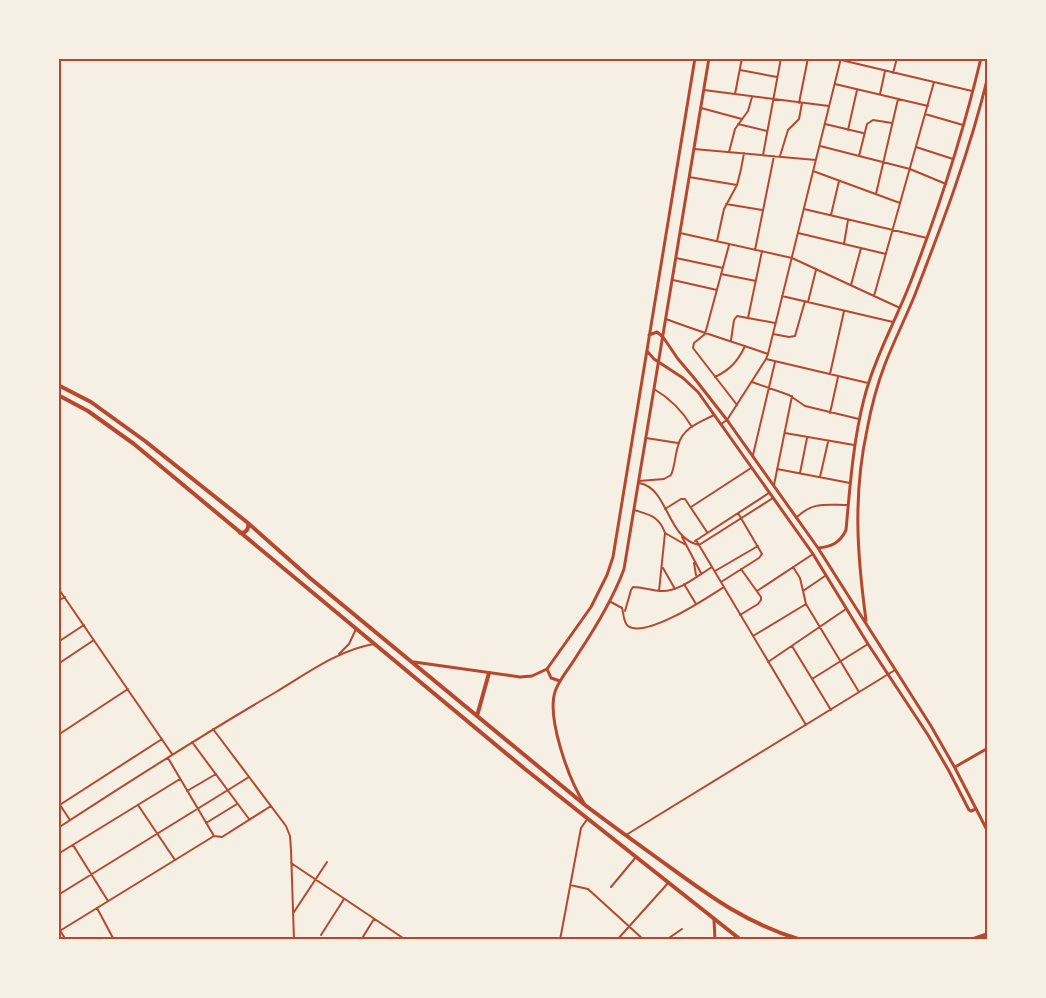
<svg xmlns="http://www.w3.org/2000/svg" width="1046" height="998" font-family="Manrope,sans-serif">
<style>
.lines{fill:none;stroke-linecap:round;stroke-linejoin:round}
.minor{stroke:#b5482f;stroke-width:2}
.tertiary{stroke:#b5482f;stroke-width:3}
.trunk{stroke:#b5482f;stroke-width:4}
.neatline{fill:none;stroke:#b5482f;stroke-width:2}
</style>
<rect width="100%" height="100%" fill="#f6efe4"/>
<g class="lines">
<path class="minor" d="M 841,60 L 972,91
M 740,70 L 777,77
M 893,73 L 897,58
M 835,84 L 928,106
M 704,90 L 829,106
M 735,94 L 742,58
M 880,94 L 885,71
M 799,103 L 808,58
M 701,108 L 742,119
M 925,114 L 963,125
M 738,124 L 767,131
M 825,124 L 863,133
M 848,130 L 857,90
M 820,146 L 910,169 L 946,184
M 916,147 L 953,159
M 694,149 L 816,160
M 729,152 L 735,129 L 748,111 L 752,97
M 763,155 L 781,58
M 780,156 L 788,130 L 799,119 L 802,103
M 859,156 L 867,124 L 873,120 L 892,123
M 813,171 L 900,203
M 689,177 L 737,185
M 876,194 L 898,99
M 726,204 L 762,210
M 804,209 L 927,238
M 831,215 L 839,181
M 680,233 L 792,258 L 900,308
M 798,233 L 886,254
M 717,241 L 724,209 L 737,185 L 741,169 L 744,153
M 844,244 L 848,220
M 729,245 L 705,334 L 694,343 L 693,348 L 737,405
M 755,250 L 774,156
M 676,258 L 723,268
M 721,274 L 756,281
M 673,280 L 717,290
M 851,285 L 861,248
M 782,296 L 893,322
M 874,296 L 934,82
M 808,302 L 816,270
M 748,318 L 762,251
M 666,319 C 700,332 734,342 768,354
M 773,334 L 789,337 L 795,336 L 805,301
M 731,340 L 734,320 L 737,316 L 775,323
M 766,359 L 868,383
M 830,374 L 844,311
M 715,377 C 730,370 738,361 745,346
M 752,382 L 789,395 L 805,406 L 859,419
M 654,389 C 671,399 682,410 692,427
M 830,413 L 838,377
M 721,424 L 727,420 L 766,359 L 768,354 L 841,58
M 785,433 L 854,445
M 646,438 L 678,443
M 753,455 L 775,362
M 777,469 L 850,483
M 800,473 L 807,438
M 820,477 L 828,442
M 639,481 L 664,479 L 671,475 C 675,466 675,455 678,446 C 682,428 700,422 714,415
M 639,483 C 669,488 666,538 699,545 L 773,498
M 774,485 L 792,396
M 691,507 L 751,468
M 665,509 L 681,499 L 685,499 L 707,532
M 634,510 C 650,515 659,516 665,533 L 659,591
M 796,518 C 813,501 826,505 848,505
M 665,533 L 686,545
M 682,537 L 701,573
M 696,540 L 806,725
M 695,541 L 769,493
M 694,563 L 696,575
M 793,567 L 800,578 L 806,604 L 859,692
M 663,568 L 675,589
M 715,571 L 758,546
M 721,582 L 759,558 L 762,554 L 738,513
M 684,584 L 696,604
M 58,588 L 172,754
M 757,591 L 813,554
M 803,591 L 825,576
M 58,601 L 65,597
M 611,602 L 622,608 C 624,614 623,622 628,626 C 646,639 708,597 724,587
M 625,611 L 631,590 L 633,587 C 643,587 652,591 661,591 C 679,592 697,576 712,567
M 740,615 L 758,604 L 761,600 L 761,597 L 741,569
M 753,636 L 806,604
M 58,642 L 84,625
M 792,646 L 831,710
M 339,654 L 349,644 L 356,629
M 768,662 L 846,609
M 58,664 L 94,640
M 812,679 L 868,644
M 213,729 L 286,826 L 290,836 L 291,850 L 294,940
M 58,735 L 128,689
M 192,742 L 249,819
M 168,758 L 214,836
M 187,791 L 216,774
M 58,802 L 70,820
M 138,805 L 175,860
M 58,806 L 162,739
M 206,823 L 237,804
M 58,828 C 130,781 202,735 276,692 C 306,674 338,650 374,644
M 626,835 L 895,670
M 73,845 L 108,901
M 58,854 L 180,779
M 291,863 L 406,940
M 570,885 L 588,889 L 644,940
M 611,887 L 636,857
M 58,895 L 249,777
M 97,908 L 114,940
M 294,912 L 327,862
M 58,932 L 214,836 L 222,837 L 271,806
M 61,932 L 66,940
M 321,935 L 344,899
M 361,940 L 374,919
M 560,940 L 581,828 L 588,818
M 617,940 L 669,882
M 666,940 L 682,929"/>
<path class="tertiary" d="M 649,335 L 657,332 L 663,337 L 678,359 L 695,379 L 727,420 L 818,548 L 931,726 L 955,768 L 988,832
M 647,351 L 654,359 L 683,378 L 698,392 L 813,554 L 868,644 L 928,735 L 949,771 L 969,810 L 971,811 L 976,809
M 818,548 C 831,547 840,543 846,530 C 850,487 853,442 864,399 C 874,359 896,320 911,281 C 939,208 963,134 981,58
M 866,620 C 857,554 853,495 867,430 C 871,408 877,385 885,364 C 894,341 905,319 914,297 C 942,225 970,151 988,76
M 414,662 L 520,677 L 532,676 L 547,669 L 591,607 L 607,575 L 613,557 L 695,58
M 547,669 L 551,678 L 560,681
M 955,767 L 988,748
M 584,803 C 569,780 545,715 556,689 C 561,677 571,666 578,654 C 596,627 613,599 624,569 L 709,58
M 714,920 L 715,940"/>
<path class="trunk" d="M 58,385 L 91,402 L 145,441 L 248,523 L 310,578 L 585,805 C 610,824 635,842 660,860 C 708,895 743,922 801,940
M 58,395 L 88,411 L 134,444 L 525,769 L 741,940
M 240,533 C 247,533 249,528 248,523
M 477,716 L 489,673
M 971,940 L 988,934"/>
</g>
<rect width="1046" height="998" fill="none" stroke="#f6efe4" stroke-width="120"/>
<rect x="60" y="60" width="926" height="878" class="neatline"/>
</svg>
